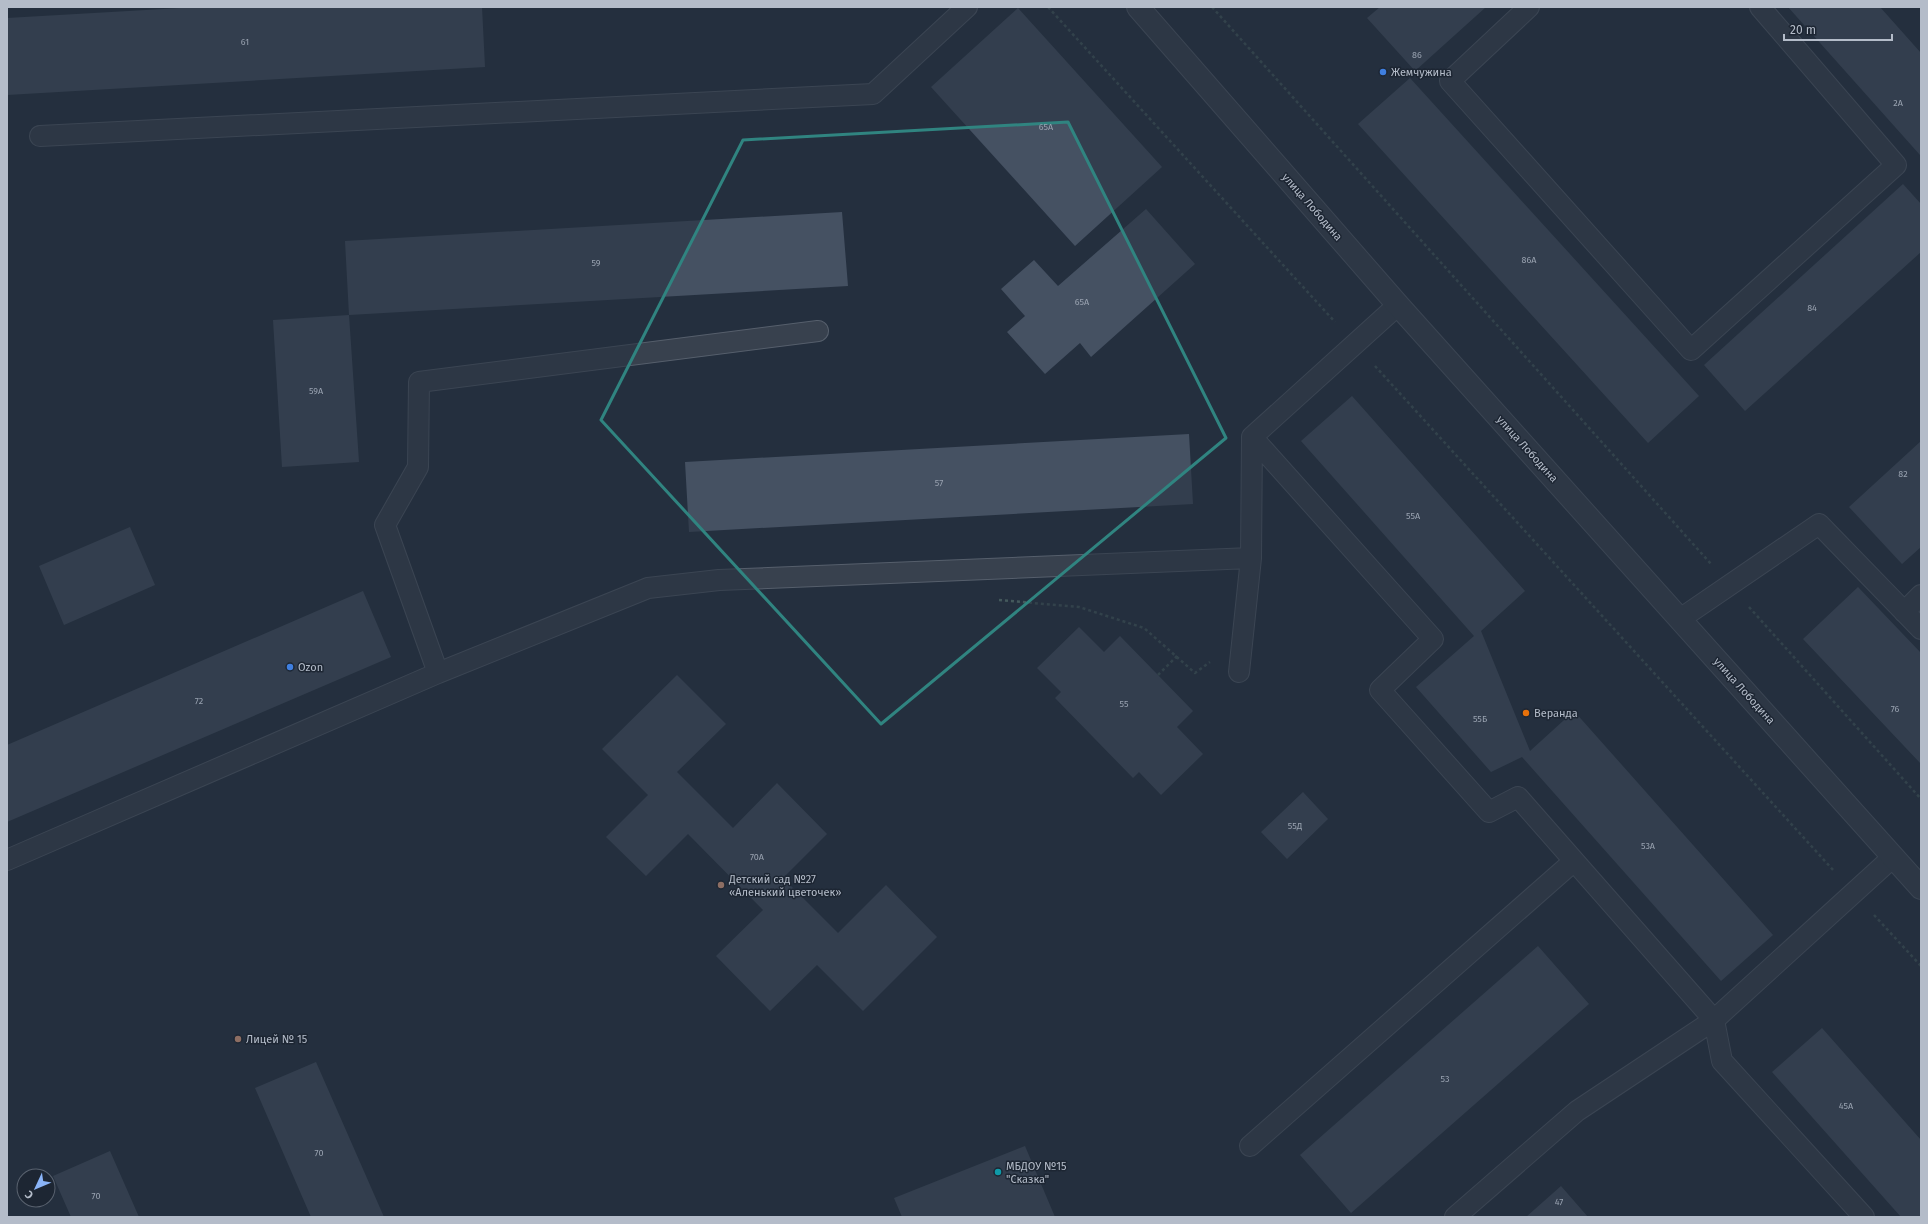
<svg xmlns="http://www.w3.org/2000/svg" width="1928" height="1224" font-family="'Fira Sans',sans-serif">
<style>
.building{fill:#455162}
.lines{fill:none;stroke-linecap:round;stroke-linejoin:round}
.service-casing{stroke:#565f6c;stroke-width:22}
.tertiary-casing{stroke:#565f6c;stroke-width:24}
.path{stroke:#44595c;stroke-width:2.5;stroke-dasharray:3 3;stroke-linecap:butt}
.service{stroke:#38414e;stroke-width:20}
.tertiary{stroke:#38414e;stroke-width:22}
.marked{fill:none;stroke:#308480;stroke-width:3;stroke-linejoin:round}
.shop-dot{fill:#3f7fe0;stroke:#1d2633;stroke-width:1.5}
.food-dot{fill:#e8710a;stroke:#1d2633;stroke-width:1.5}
.education-dot{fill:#8d6e63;stroke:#1d2633;stroke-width:1.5}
.culture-dot{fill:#0f9aa8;stroke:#1d2633;stroke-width:1.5}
.labels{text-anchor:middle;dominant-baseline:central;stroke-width:3;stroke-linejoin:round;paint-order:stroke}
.number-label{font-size:9px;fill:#98a1af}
.poi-label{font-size:11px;fill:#b4bcc9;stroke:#1d2633;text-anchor:start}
.street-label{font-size:11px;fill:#b4bcc9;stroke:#1d2633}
</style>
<rect width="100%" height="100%" fill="#242f3e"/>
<path class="building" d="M 198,7 L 482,7 L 485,67 L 7,95 L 7,18 Z
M 1380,7 L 1486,7 L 1415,71 L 1367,18 Z
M 1788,7 L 1880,7 L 1921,53 L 1921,153 L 1920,155 Z
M 1018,8 L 1162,167 L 1075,246 L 931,87 Z
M 1410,78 L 1699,396 L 1648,443 L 1358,124 Z
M 1903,184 L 1921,204 L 1921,252 L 1745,411 L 1704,365 Z
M 1146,209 L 1195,264 L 1091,357 L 1080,343 L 1045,374 L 1007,332 L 1025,316 L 1001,289 L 1034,260 L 1058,286 Z
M 842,212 L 848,286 L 349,315 L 359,462 L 282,467 L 273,320 L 349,315 L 345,241 Z
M 1352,396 L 1525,591 L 1481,631 L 1530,751 L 1574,711 L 1773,935 L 1721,981 L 1522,757 L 1491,772 L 1416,687 L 1474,636 L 1301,441 Z
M 1189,434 L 1193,504 L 689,532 L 685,462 Z
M 1921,441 L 1921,547 L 1902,564 L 1849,507 Z
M 130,527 L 155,585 L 64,625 L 39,566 Z
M 1858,587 L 1921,653 L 1921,764 L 1803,639 Z
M 363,591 L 391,657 L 7,822 L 7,745 Z
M 1079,627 L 1104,652 L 1120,636 L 1193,711 L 1177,727 L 1203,754 L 1161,795 L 1139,772 L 1133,778 L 1055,698 L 1061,692 L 1037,668 Z
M 677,675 L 726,724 L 677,772 L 733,828 L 777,783 L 827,834 L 783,878 L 838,933 L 886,885 L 937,937 L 863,1011 L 817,965 L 770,1011 L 716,956 L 763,910 L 688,834 L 646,876 L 606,837 L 648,795 L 602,749 Z
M 1303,792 L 1328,819 L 1287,859 L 1261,832 Z
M 1538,946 L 1589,1004 L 1351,1213 L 1300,1155 Z
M 1822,1028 L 1921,1140 L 1921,1217 L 1901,1217 L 1772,1072 Z
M 316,1062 L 384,1217 L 311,1217 L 255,1088 Z
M 1025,1146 L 1055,1217 L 902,1217 L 894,1198 Z
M 110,1151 L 139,1217 L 71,1217 L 53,1176 Z
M 1561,1186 L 1588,1217 L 1526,1217 Z"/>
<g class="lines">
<g class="service-casing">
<path id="service" d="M 1529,7 L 1450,81 L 1691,350 L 1896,165 L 1760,7
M 40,136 L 873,94 L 967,7
M 1252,437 L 1398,305
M 1904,612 L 1921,595
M 1680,619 L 1819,524 L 1921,629
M 1239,672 L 1251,558
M 438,673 L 648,588 L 719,580 L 1251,558 L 1252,437 L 1433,639 L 1380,690 L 1489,812 L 1518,797 L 1714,1020 L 1577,1111 L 1455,1217
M 7,860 L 438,673 L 385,525 L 418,467 L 419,382 L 818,331
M 1250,1146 L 1574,861
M 1864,1217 L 1722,1061 L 1714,1020 L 1893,857"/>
</g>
<g class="tertiary-casing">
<path id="tertiary" d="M 1138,7 L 1398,305 L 1921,888"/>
</g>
<path class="path" d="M 1048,7 L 1335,322
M 1212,7 L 1711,564
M 1375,366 L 1834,871
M 999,600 L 1079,607 L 1144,628 L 1195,673 L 1210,662
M 1749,607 L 1921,799
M 1158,675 L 1177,656
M 1874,915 L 1921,966"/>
<use href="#service" class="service"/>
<use href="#tertiary" class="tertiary"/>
</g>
<path d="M0 0H1928V1224H0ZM 1068,122 L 1226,438 L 881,724 L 601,420 L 743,140 Z" fill="#242f3e" fill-opacity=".55" fill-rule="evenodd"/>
<path class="marked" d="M 1068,122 L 1226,438 L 881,724 L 601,420 L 743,140 Z"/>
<g class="shop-dot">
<circle cx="1383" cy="72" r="4"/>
<circle cx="290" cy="667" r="4"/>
</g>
<circle class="food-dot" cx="1526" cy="713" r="4"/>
<g class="education-dot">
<circle cx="721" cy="885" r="4"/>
<circle cx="238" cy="1039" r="4"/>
</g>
<circle class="culture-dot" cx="998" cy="1172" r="4"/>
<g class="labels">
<g class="number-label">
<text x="245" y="42">61</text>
<text x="1417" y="55">86</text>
<text x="1898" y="103">2А</text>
<text x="1046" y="127">65А</text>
<text x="1529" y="260">86А</text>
<text x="596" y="263">59</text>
<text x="1082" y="302">65А</text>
<text x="1812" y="308">84</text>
<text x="316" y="391">59А</text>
<text x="1903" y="474">82</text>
<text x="939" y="483">57</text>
<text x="1413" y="516">55А</text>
<text x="199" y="701">72</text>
<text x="1124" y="704">55</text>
<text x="1895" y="709">76</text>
<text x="1480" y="719">55Б</text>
<text x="1295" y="826">55Д</text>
<text x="1648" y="846">53А</text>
<text x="757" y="857">70А</text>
<text x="1445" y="1079">53</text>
<text x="1846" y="1106">45А</text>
<text x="319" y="1153">70</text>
<text x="96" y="1196">70</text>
<text x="1559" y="1202">47</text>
</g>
<g class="poi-label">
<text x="1391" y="72">Жемчужина</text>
<text x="298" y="667">Ozon</text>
<text x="1534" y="713">Веранда</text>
<text x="729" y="879">Детский сад №27<tspan x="729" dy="13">«Аленький цветочек»</tspan></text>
<text x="246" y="1039">Лицей № 15</text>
<text x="1006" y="1166">МБДОУ №15<tspan x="1006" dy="13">"Сказка"</tspan></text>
</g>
<g class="street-label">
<text transform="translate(1312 207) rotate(49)">улица Лободина</text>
<text transform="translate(1527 449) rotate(48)">улица Лободина</text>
<text transform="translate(1744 691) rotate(48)">улица Лободина</text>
</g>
</g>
<rect width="1928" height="1224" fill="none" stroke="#b4bcc9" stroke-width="16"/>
<g transform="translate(36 1188) rotate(226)"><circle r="19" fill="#1d2633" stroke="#59626f"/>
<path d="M0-3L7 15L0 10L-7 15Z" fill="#8ab4f8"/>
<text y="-6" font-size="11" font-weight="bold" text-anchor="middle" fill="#b4bcc9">С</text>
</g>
<path d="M1784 34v6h108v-6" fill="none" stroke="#b4bcc9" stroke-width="2"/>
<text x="1790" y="34" font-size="12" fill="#b4bcc9" stroke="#1d2633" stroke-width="3" paint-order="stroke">20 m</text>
</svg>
